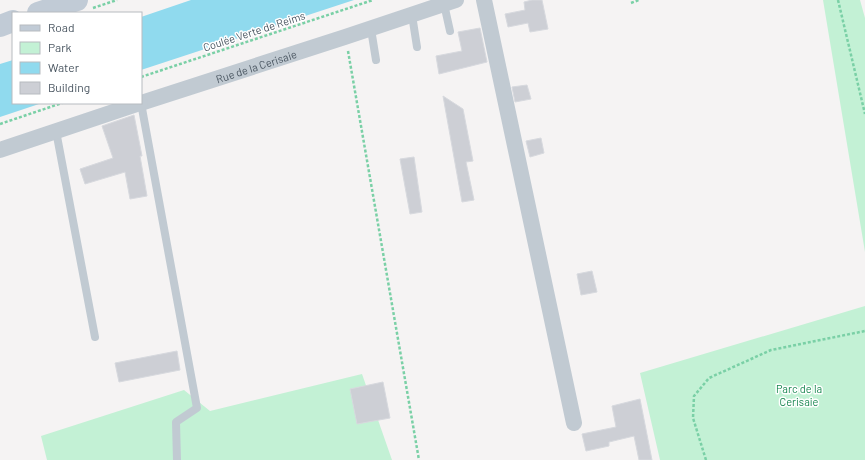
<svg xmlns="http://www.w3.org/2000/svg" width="865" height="460" font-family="Barlow,sans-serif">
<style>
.green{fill:#c3f1d5}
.water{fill:#90daee}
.building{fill:#cdcfd5;stroke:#d7d9de}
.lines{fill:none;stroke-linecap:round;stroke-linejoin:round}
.path{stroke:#7ad0a6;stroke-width:2.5;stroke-dasharray:3 2;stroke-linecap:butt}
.lane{stroke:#c1cad2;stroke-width:8}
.street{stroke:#c1cad2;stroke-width:16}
.secondary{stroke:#c1cbd6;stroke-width:22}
.labels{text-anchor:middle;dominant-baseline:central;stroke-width:3;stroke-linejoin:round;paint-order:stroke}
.street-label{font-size:11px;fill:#4a5661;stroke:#fff}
.park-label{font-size:11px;fill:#17864f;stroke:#fff}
</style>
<rect width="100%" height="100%" fill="#f5f3f3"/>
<path class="green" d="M 823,0 L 860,0 L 865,18 L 865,252 Z
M 865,306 L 865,460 L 660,460 L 640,373 Z
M 362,374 L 392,460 L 47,460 L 41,436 L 184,390 L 210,411 Z"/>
<path class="water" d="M 191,0 L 354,0 L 141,70 L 141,17 Z
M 13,60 L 13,103 L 42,103 L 0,117 L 0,64 Z"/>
<path class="building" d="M 532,0 L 542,0 L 548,29 L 530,32 L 528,23 L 508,27 L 505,14 L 525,10 L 524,2 Z
M 480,28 L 487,62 L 439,74 L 436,56 L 462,51 L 458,32 Z
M 527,85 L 531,99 L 515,102 L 512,87 Z
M 443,96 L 463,109 L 473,161 L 466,162 L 474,200 L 462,202 Z
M 134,115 L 142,156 L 140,156 L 147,196 L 130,199 L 125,172 L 85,184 L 80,169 L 113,158 L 102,126 Z
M 541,138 L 544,153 L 530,157 L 526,141 Z
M 414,157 L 422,212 L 410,214 L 400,159 Z
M 592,271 L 597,292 L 581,295 L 577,274 Z
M 177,351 L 180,370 L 119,382 L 115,363 Z
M 383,382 L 390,418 L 357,424 L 350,389 Z
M 640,399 L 652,460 L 639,460 L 634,436 L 609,442 L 609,446 L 586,451 L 582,434 L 616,427 L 612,406 Z"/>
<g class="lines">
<path class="path" d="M 838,0 L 865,114
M 631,3 L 639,0
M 93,8 L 117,0
M 348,51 L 419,460
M 141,77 L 373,0
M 0,124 L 62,103
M 706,460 L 693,418 L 694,396 L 709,378 L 771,350 L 865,331"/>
<path class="lane" d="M 444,4 L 450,31
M 412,15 L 417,47
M 371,29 L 376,60
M 141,103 L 197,408 L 176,422 L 177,460
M 56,131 L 95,337"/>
<g class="street">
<path d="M 484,0 L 574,423"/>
<path id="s1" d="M 141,103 L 345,37 L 456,0"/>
<path d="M 0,150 L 140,103"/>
</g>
<path class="secondary" d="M 38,13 L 77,0
M 0,26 L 13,21"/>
</g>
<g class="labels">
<g class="street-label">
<text transform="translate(254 31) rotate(-18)">Coulée Verte de Reims</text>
<text stroke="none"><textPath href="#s1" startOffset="121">Rue de la Cerisaie</textPath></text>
</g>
<g class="park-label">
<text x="799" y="388">Parc de la<tspan x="799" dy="13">Cerisaie</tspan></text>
</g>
</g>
<rect x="12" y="12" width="130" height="92" fill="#ffffff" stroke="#b7bbc0"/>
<rect x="20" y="25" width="20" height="6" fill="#c1cbd6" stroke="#b7bbc0"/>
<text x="48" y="32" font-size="12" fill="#4a5661">Road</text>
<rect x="20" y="42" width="20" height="12" fill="#c3f1d5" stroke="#b7bbc0"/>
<text x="48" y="52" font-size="12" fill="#4a5661">Park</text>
<rect x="20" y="62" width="20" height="12" fill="#90daee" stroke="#b7bbc0"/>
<text x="48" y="72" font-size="12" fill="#4a5661">Water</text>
<rect x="20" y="82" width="20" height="12" fill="#cdcfd5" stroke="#b7bbc0"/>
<text x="48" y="92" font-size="12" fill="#4a5661">Building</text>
</svg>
